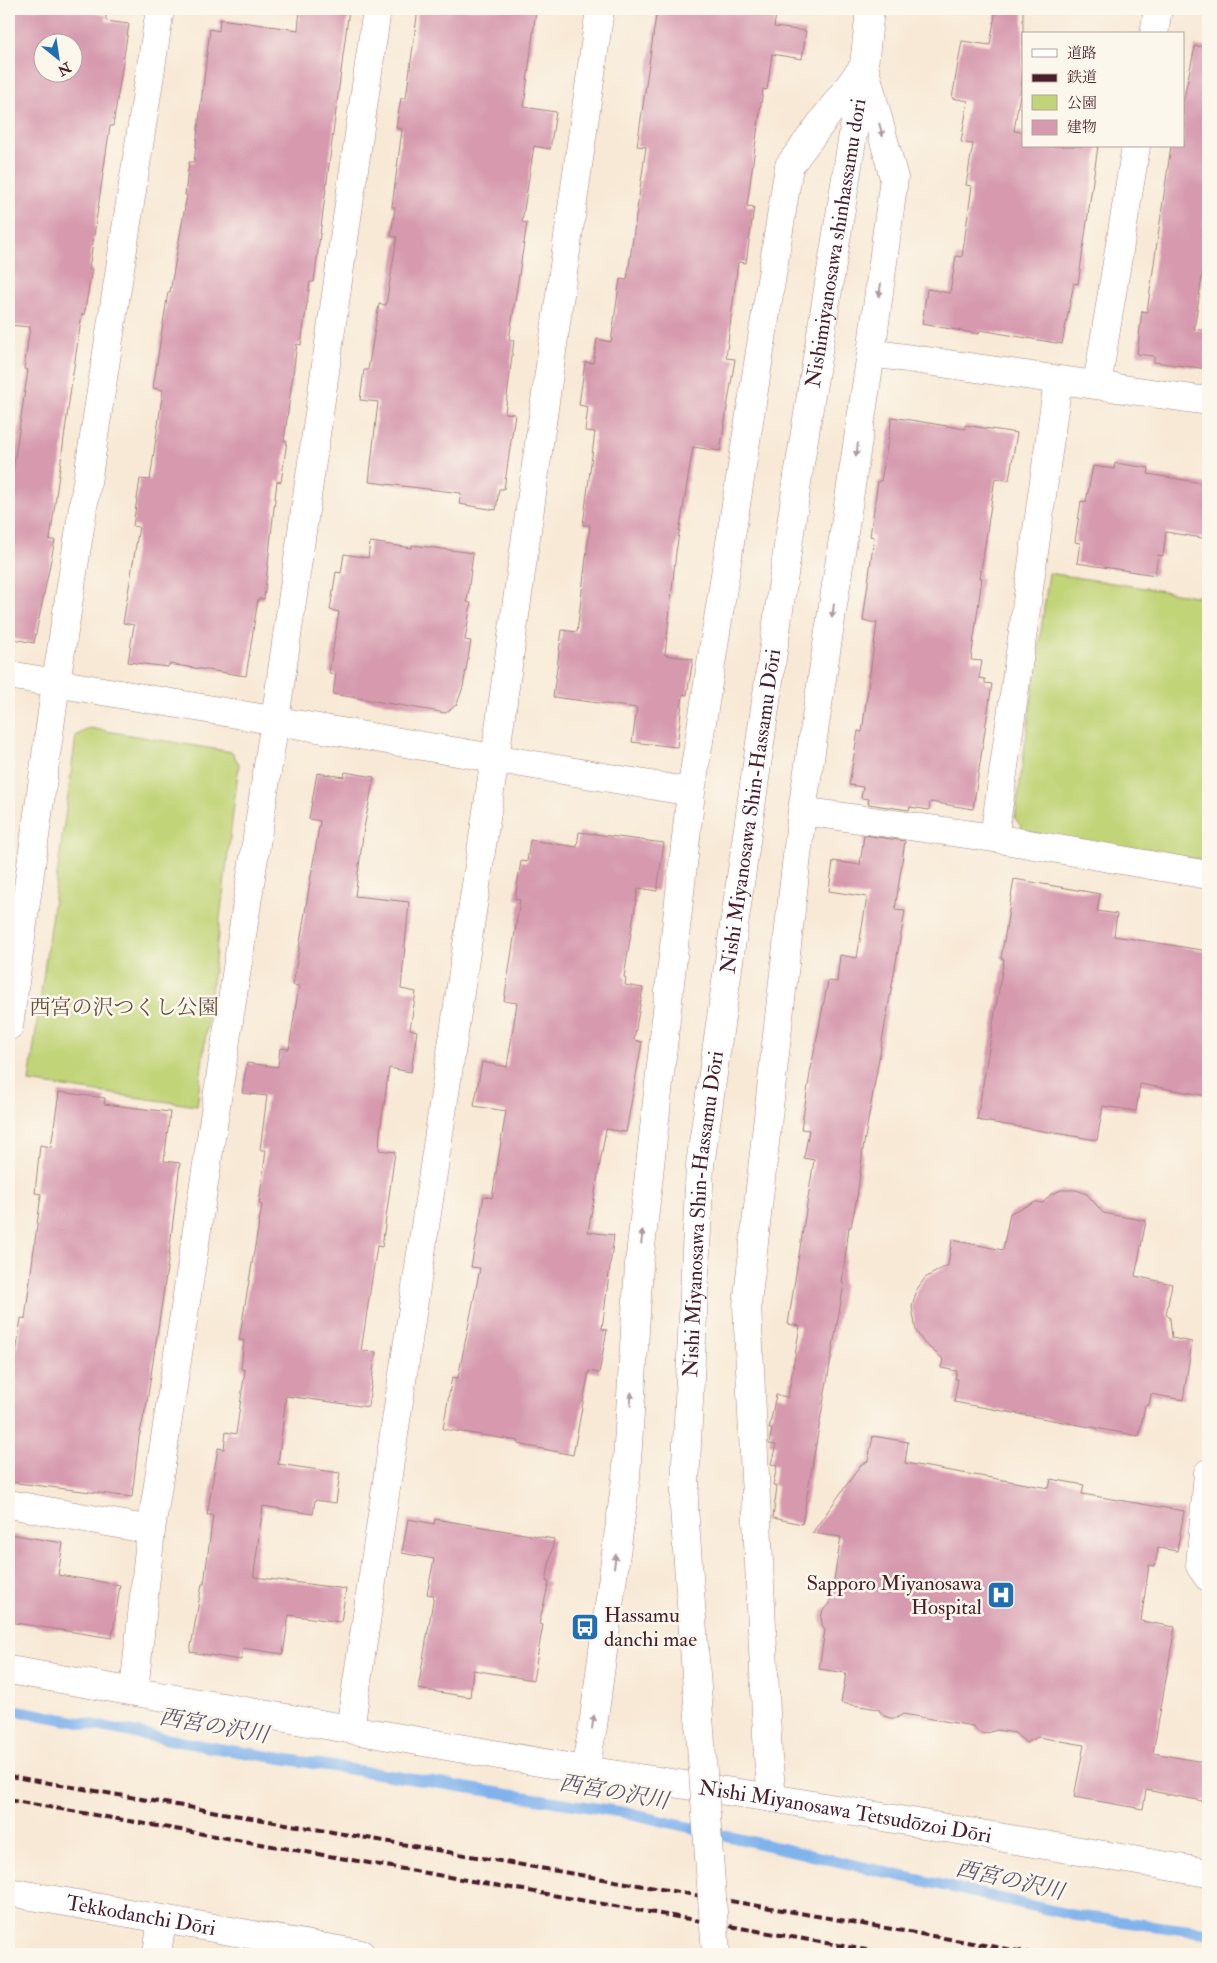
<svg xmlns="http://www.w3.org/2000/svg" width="1217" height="1963" font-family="'IM FELL Double Pica','Noto Serif JP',serif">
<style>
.green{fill:#c1d478;stroke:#867a52}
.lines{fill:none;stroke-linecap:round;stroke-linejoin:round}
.stream{stroke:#80b2ec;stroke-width:11}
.building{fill:#d699ae;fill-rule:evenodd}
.street-casing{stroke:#a18480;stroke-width:29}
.secondary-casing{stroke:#a18480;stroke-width:29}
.street{stroke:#fff;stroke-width:28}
.secondary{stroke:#fff;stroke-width:28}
.rail{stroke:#4a1f2b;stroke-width:4;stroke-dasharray:8 4;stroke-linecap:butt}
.secondary-bridge-casing{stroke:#a18480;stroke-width:29;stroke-linecap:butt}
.secondary-bridge{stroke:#fff;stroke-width:28}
.oneway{fill:#ae9aa0}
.labels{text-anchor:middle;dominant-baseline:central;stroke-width:5;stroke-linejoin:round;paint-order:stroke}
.street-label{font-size:21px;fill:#4a1f2b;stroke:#fbf7ec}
.park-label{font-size:21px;fill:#684c3e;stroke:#fbf7ec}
.poi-label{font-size:21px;fill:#4a1f2b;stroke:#fbf7ec;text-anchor:end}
.water-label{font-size:22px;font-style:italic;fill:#5d526f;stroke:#fbf7ec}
</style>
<rect width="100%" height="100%" fill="#fbf7ec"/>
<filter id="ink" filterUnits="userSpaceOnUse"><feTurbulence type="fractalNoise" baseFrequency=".02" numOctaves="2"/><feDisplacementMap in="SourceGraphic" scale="10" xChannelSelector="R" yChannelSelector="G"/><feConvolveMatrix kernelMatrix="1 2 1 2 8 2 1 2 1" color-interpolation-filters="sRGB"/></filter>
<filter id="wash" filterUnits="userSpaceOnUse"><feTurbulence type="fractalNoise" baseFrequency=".0096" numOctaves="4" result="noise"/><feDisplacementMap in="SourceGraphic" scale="20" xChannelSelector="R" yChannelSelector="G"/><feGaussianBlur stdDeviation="1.12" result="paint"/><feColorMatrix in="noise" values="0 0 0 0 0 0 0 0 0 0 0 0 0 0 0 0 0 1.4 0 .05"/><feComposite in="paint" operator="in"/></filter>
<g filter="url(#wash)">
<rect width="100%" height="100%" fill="#f8e9d6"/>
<path class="green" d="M 1049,573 L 1208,598 L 1208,861 L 1025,832 L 1015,818 Z
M 89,728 L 232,752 L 239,764 L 197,1106 L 29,1082 L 76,736 Z"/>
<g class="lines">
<path class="stream" d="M 9,1709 L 209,1747 L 627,1813 L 1072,1915 L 1208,1933"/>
</g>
<g id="blocks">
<path class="building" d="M 9,9 L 63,9 L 106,15 L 106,21 L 129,24 L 113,126 L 110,126 L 89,269 L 92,269 L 84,315 L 82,314 L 72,380 L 50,540 L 55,540 L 34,643 L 9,638 L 9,498 L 28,370 L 24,369 L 30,327 L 9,325 ZM 42,42 L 72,42 L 72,72 L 42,72 Z
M 300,9 L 349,9 L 314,282 L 310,282 L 301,345 L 297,344 L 284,441 L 287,441 L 281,482 L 277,481 L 264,599 L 258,599 L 246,676 L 169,664 L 168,667 L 128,662 L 134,625 L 123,623 L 139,527 L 133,526 L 140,479 L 150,480 L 163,390 L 153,388 L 168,292 L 170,292 L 187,195 L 185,195 L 189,162 L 194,162 L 210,29 L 219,31 L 220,19 L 298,30 Z
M 418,9 L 536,9 L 524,107 L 556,112 L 550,149 L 534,146 L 522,222 L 527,223 L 509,340 L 514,340 L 505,413 L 515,414 L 504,489 L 499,489 L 496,510 L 459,504 L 461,493 L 369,482 L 378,402 L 360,400 L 364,370 L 368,370 L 379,304 L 386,305 L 397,237 L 391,236 L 395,207 L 392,207 L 402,129 L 396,128 L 401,98 L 406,98 Z
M 657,9 L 777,9 L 774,27 L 806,31 L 802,59 L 772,54 L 767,90 L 763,89 L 747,206 L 754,207 L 746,263 L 738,262 L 726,358 L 735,359 L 720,451 L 693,447 L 676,552 L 665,655 L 693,659 L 687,695 L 683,694 L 677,747 L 632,742 L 637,708 L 553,697 L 562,630 L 577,632 L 590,525 L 583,525 L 595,432 L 585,431 L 588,407 L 579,405 L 585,362 L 593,363 L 597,339 L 611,342 L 620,279 L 627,280 L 646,147 L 637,146 Z
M 996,9 L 1023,9 L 1023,75 L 1014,131 L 1023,132 L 1023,146 L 1098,146 L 1078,284 L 1074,283 L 1062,344 L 980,330 L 979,334 L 922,324 L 927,289 L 950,293 L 956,256 L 962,257 L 972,186 L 966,185 L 973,144 L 961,142 L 968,101 L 952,98 L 962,41 L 990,45 Z
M 1195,46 L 1208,47 L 1208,197 L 1202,236 L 1208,236 L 1208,239 L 1194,329 L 1208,331 L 1208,369 L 1154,362 L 1154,356 L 1137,354 L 1142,311 L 1147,312 L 1171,146 L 1183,146 L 1183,102 Z
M 892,417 L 965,429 L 965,425 L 1017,433 L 1009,480 L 995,478 L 980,578 L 982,578 L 971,660 L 982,661 L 979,678 L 985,679 L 985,683 L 992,684 L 973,809 L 930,802 L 929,810 L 910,807 L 909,810 L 868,804 L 869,799 L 861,798 L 863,787 L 849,785 L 858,731 L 862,732 L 877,623 L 863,621 L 874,537 L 870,536 L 878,481 L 881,481 Z
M 1115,463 L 1149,468 L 1148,474 L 1208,484 L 1208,539 L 1166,532 L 1163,556 L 1158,555 L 1155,575 L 1077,563 L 1080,543 L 1075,542 L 1081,501 L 1086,502 L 1093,466 L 1114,469 Z
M 370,542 L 412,548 L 412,545 L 473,553 L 467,602 L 471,603 L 465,640 L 471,641 L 463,687 L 457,704 L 446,713 L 333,694 L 336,674 L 329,673 L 339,612 L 330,610 L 336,572 L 341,573 L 344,554 L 368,558 Z
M 345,772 L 374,777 L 364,828 L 355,896 L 409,902 L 401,989 L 416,992 L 410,1029 L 417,1031 L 411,1072 L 389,1068 L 380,1133 L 379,1150 L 395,1152 L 382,1247 L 377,1246 L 361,1351 L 376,1352 L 368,1407 L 286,1396 L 278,1464 L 340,1473 L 336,1503 L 315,1500 L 313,1514 L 263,1506 L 254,1573 L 254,1577 L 346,1589 L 341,1622 L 289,1615 L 283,1654 L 243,1648 L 241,1660 L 190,1652 L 202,1584 L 204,1584 L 213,1515 L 207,1515 L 218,1448 L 224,1449 L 226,1432 L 236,1434 L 245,1370 L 241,1369 L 244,1340 L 239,1340 L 262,1205 L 259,1204 L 266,1150 L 260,1150 L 267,1096 L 242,1093 L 247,1063 L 278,1067 L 280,1048 L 289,1049 L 299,986 L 293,985 L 320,821 L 309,819 L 317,773 L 344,777 Z
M 579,832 L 664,843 L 657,891 L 638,888 L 624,977 L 626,978 L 625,985 L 643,988 L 634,1040 L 642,1042 L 626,1132 L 606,1129 L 588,1232 L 614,1235 L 602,1329 L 607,1330 L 599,1373 L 589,1371 L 573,1455 L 518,1444 L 519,1441 L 443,1429 L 452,1377 L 458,1378 L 480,1268 L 471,1267 L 484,1196 L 492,1198 L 506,1111 L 474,1106 L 482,1062 L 507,1067 L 517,1003 L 504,1001 L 520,900 L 515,899 L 521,861 L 527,862 L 530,840 L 577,847 Z
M 864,835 L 905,841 L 895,910 L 905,911 L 863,1149 L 857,1197 L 851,1227 L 849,1227 L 842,1283 L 844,1284 L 802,1524 L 773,1518 L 777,1486 L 773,1485 L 777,1466 L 771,1464 L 776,1445 L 769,1444 L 772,1429 L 769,1429 L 776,1395 L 788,1397 L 800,1326 L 788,1324 L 814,1160 L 804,1158 L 809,1130 L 801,1129 L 811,1068 L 828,981 L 837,982 L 840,955 L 857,958 L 867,897 L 829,891 L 833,861 L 860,865 Z
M 1014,879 L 1100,894 L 1097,911 L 1117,914 L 1114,936 L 1208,951 L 1208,1096 L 1140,1084 L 1136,1111 L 1103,1106 L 1097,1140 L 977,1120 L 1004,959 L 1001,959 Z
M 59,1092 L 105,1098 L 104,1104 L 170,1112 L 164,1161 L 180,1163 L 169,1255 L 147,1402 L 139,1437 L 132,1497 L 9,1482 L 9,1384 L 12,1384 L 21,1318 L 25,1319 L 41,1194 L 35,1193 L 40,1145 L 51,1147 Z
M 1061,1190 L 1076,1190 L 1087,1194 L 1103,1213 L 1146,1221 L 1135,1276 L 1172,1284 L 1166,1314 L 1170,1318 L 1172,1338 L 1192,1342 L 1183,1400 L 1151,1394 L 1149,1405 L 1145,1405 L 1139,1436 L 954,1402 L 958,1379 L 955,1379 L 957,1371 L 941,1368 L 943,1359 L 924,1343 L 916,1331 L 912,1307 L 917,1289 L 925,1278 L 948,1265 L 952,1240 L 1003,1250 L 1010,1213 L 1036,1202 L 1043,1203 L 1050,1195 Z
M 873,1436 L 908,1442 L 905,1463 L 1049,1488 L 1051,1479 L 1084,1485 L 1082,1494 L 1184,1511 L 1177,1551 L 1158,1548 L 1155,1566 L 1149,1565 L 1141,1621 L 1175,1627 L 1153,1753 L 1208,1763 L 1208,1802 L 1146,1790 L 1143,1809 L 1074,1797 L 1084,1745 L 1038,1737 L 1026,1743 L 1015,1733 L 997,1730 L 984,1734 L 977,1731 L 973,1726 L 903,1714 L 897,1718 L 890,1718 L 884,1716 L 878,1709 L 841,1703 L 846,1673 L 819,1669 L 825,1630 L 822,1624 L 821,1617 L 823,1610 L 830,1604 L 841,1537 L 812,1533 L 861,1465 L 868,1461 Z
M 408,1519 L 434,1524 L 435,1519 L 554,1539 L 546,1581 L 549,1582 L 539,1624 L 543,1625 L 533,1680 L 473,1670 L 470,1697 L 418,1689 L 434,1595 L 427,1594 L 434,1559 L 402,1553 Z
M 9,1534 L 63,1543 L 58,1575 L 120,1585 L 112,1638 L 9,1622 Z"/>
</g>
</g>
<g filter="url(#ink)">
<use href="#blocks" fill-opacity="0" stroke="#a18480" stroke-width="1"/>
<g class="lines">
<g class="street-casing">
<path id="street" d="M 1154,34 L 1158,9
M 871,353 L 1208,401
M 1097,385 L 1136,146
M 9,675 L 691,792
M 802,811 L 994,838 L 1208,875
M 994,838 L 1058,381
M 9,1026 L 56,683 L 160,9
M 1208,1473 L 1200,1566 L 1208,1577
M 9,1504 L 151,1530
M 134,1691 L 151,1530 L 275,720 L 377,9
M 350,1729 L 495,758 L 600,9
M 585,1770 L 593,1726 L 626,1478 L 639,1265 L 691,792 L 789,166 L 864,66
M 772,1798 L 768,1756 L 747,1305 L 802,811 L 871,353 L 894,178 L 864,66
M 157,1954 L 162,1919"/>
</g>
<g class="secondary-casing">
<g id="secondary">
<path id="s1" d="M 798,476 L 864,66 L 870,9"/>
<path id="s2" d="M 9,1670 L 585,1770 L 772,1798 L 1208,1873"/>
<path id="s3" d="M 9,1892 L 361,1954"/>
</g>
</g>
<use href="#street" class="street"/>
<use href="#secondary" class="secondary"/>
<path class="rail" d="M 9,1776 L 1036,1954
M 9,1800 L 889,1954"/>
<g class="secondary-bridge-casing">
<g id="secondary-bridge">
<path id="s4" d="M 716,1954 L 684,1507 L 700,1165 L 798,476"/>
</g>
</g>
<use href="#secondary-bridge" class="secondary-bridge"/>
</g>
<defs><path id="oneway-solid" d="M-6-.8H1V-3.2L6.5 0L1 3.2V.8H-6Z" transform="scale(1.25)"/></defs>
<g class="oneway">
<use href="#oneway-solid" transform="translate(881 130) rotate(75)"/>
<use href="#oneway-solid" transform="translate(880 290) rotate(98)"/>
<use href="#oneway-solid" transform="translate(857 450) rotate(98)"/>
<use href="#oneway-solid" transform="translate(833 611) rotate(98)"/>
<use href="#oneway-solid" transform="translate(642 1237) rotate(-84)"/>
<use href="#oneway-solid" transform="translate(631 1399) rotate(-86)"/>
<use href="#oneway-solid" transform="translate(615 1561) rotate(-82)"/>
<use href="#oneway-solid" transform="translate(593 1722) rotate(-82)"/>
</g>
</g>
<defs>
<g id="hospital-square" transform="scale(1.4375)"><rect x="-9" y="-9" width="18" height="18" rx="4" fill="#1f6fb2" stroke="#fbf7ec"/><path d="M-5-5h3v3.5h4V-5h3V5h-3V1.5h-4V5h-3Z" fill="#fff"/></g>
<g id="bus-square" transform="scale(1.4375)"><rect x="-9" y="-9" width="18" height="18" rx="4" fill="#1f6fb2" stroke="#fbf7ec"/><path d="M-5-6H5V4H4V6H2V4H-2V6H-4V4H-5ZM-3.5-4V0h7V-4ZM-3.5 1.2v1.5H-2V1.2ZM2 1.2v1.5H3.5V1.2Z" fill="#fff"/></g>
</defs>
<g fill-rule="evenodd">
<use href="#hospital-square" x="1001" y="1595"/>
<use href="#bus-square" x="585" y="1627"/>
</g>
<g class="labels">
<g class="street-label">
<text stroke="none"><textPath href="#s1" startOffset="236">Nishimiyanosawa shinhassamu dori</textPath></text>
<text stroke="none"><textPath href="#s4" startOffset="1148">Nishi Miyanosawa Shin-Hassamu Dōri</textPath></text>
<text stroke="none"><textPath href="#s4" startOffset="742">Nishi Miyanosawa Shin-Hassamu Dōri</textPath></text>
<text stroke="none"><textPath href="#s2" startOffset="848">Nishi Miyanosawa Tetsudōzoi Dōri</textPath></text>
<text stroke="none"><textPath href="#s3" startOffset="134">Tekkodanchi Dōri</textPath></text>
</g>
<g class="park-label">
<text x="124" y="1007">西宮の沢つくし公園</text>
</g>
<g class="poi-label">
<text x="982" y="1583">Sapporo Miyanosawa<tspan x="982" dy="24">Hospital</tspan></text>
<text x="604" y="1615" text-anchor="start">Hassamu<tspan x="604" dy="24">danchi mae</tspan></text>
</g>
<g class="water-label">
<text transform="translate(214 1726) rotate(10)">西宮の沢川</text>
<text transform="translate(614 1792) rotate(10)">西宮の沢川</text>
<text transform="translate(1010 1880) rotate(13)">西宮の沢川</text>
</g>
</g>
<rect width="1217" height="1963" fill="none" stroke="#fbf7ec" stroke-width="30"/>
<rect x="1022" y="32" width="162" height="115" fill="#fbf7ec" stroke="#b4a19f"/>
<rect x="1032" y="49" width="25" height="8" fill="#ffffff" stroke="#b4a19f"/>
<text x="1067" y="58" font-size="15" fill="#4a1f2b">道路</text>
<rect x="1032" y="74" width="25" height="8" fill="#4a1f2b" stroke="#b4a19f"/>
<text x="1067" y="82" font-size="15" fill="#4a1f2b">鉄道</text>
<rect x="1032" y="95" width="25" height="15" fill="#c1d478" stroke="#b4a19f"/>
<text x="1067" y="108" font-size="15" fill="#4a1f2b">公園</text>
<rect x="1032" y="120" width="25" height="15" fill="#d699ae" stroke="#b4a19f"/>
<text x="1067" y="132" font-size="15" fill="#4a1f2b">建物</text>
<g transform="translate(58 58) rotate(150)"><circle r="24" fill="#fbf7ec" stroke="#b4a19f"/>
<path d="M0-4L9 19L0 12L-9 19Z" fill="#1f6fb2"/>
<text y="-8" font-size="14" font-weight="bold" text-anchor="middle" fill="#4a1f2b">N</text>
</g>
</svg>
